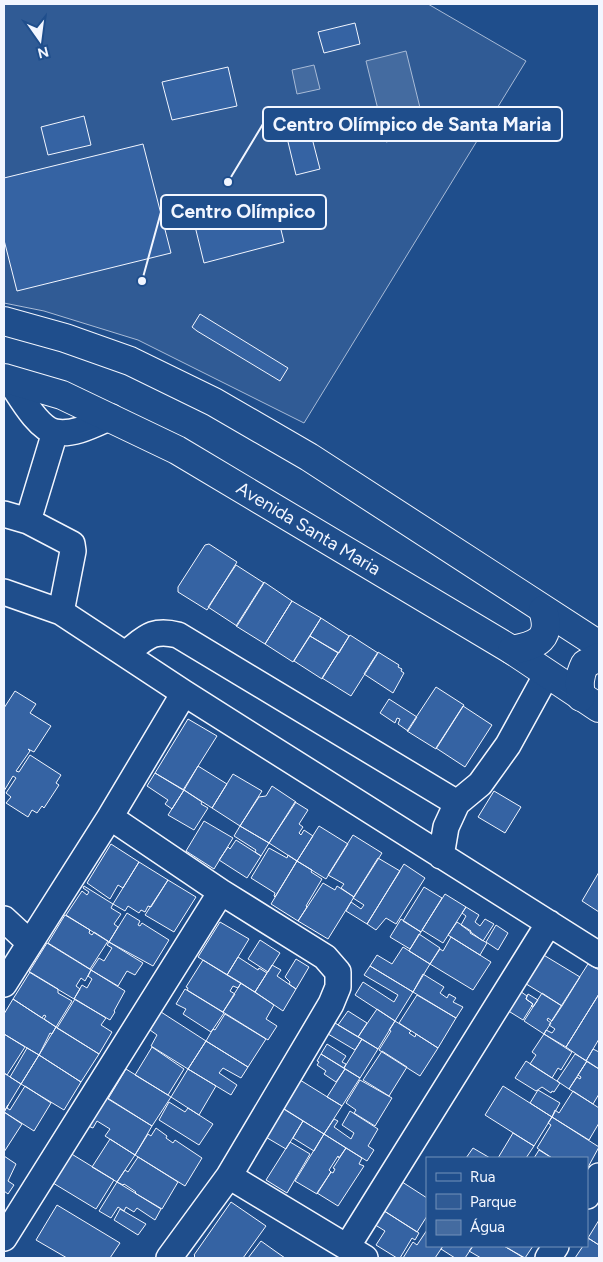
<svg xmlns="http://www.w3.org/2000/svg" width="603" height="1262" font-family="Figtree,sans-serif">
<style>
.green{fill:#305b95;stroke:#a8bbd7}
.water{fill:#446ba0;stroke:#a8bbd7}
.building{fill:#3563a3;stroke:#f2f6ff}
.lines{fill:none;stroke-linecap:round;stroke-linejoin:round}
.minor-casing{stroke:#f2f6ff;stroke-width:28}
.major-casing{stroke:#f2f6ff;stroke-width:30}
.minor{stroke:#1f4e8c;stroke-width:25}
.major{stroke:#1f4e8c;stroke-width:28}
.labels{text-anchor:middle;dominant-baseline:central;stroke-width:4;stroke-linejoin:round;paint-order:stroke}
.street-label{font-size:18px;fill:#f2f6ff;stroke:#1f4e8c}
.leader{fill:none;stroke:#f2f6ff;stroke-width:2}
.callout-dot{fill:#f2f6ff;stroke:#1f4e8c;stroke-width:2}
.callout{fill:#1f4e8c;stroke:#f2f6ff;stroke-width:2}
.callout-label{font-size:19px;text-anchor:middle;font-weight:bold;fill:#f2f6ff}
</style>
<rect width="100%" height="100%" fill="#1f4e8c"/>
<path class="green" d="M 4,4 L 428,4 L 526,61 L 304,423 L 138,340 L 44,311 L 4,303 Z"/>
<path class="water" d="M 406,51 L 426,132 L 386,142 L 366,61 Z
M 314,65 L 320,89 L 297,94 L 292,70 Z"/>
<path class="building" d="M 355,23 L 360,44 L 324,53 L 318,32 Z
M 228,67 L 237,106 L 172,120 L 162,82 Z
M 305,111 L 320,169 L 296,175 L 282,117 Z
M 84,116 L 91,145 L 48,155 L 41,127 Z
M 143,144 L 171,253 L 17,291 L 4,240 L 4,178 Z
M 273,197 L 284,242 L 204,263 L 193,218 Z
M 200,314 L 288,368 L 280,381 L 197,331 L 192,327 Z
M 209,544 L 237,562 L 207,610 L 178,592 L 178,587 L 205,545 Z
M 236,565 L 264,583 L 237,626 L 208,607 Z
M 264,582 L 292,601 L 265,644 L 236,626 Z
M 292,601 L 321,618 L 293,662 L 265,644 Z
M 321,618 L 349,636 L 339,653 L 310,636 Z
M 350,635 L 378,653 L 351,696 L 322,678 Z
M 310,636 L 338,653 L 322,679 L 294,661 Z
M 378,652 L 399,665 L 398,667 L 402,669 L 401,671 L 404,673 L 393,693 L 364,674 Z
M 436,687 L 464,705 L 436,749 L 407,731 Z
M 15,691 L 36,704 L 30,713 L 51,726 L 34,752 L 28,749 L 30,751 L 16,771 L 19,772 L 30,755 L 61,775 L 56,783 L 59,785 L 44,808 L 42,806 L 37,813 L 32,810 L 28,817 L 6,803 L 11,797 L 6,793 L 16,778 L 13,776 L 4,791 L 4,708 Z
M 389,699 L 417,717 L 408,731 L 398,724 L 400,719 L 397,718 L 395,723 L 380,713 Z
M 463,706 L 492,725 L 465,767 L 436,748 Z
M 188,719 L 217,736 L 183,790 L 155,773 Z
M 198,766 L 227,784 L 212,808 L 184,790 Z
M 155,773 L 184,790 L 172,809 L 165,804 L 168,800 L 147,786 Z
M 233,774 L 262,791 L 240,826 L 212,808 Z
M 272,786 L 296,802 L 269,843 L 240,826 L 259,797 L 266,796 Z
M 184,790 L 202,802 L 201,804 L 208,808 L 194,830 L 168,815 Z
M 494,791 L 521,807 L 505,833 L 478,817 Z
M 295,802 L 308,810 L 299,824 L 303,827 L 299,833 L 301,835 L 304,830 L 313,836 L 297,861 L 269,843 Z
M 204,821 L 233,838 L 214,869 L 186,851 Z
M 240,826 L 269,843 L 261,856 L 255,852 L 256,850 L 234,836 Z
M 319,826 L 348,844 L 326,879 L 297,861 Z
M 353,835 L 382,853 L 354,897 L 341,888 L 344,884 L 328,875 Z
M 236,840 L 261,856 L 247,878 L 219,860 L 228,847 L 230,849 Z
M 111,844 L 139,862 L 123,888 L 118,885 L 110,899 L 87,883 Z
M 269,848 L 287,858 L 288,855 L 297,861 L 275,897 L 274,896 L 275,893 L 251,878 Z
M 378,858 L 400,871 L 367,924 L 346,911 L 351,902 L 361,909 L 364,905 L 353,898 Z
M 297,861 L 312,870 L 311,872 L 322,879 L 306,906 L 307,907 L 298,921 L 271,904 Z
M 139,862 L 168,880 L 151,907 L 148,906 L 145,912 L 141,910 L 139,913 L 128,906 L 125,911 L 113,904 Z
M 404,864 L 425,878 L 396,924 L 386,918 L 376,930 L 367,924 Z
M 599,872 L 599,912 L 582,901 Z
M 168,880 L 196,897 L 174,932 L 145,915 Z
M 323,883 L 335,890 L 337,886 L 354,897 L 328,939 L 298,921 Z
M 84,886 L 113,904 L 111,908 L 121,914 L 114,924 L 118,927 L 109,942 L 66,915 L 82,891 L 87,895 L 89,892 L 83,888 Z
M 424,887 L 442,898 L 421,932 L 403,921 Z
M 445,894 L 466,907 L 443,943 L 422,930 Z
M 466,907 L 479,915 L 475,922 L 480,926 L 485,919 L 494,924 L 483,941 L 461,925 L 466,916 L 462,913 Z
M 127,913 L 140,921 L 138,925 L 140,926 L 142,923 L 169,940 L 153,966 L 109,942 Z
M 65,915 L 90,930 L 89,933 L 92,935 L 94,932 L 108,941 L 90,969 L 48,943 Z
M 401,919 L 421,932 L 410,949 L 390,937 Z
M 220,922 L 249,939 L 227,975 L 198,957 Z
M 457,922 L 471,931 L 470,933 L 487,943 L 480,955 L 448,935 Z
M 496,925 L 508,933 L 498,950 L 486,942 Z
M 419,934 L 440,948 L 430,964 L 409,951 Z
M 451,937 L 491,962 L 473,990 L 430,964 L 440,949 L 443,951 Z
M 260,940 L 280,953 L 268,972 L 248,959 Z
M 109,942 L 143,963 L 135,975 L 127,971 L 118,986 L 91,970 L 99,958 L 104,961 L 112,948 L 107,945 Z
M 47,943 L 91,970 L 85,981 L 81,978 L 76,986 L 80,989 L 74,999 L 29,972 Z
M 403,947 L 430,964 L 413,992 L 370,966 L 377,955 L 392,964 Z
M 537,951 L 580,977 L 562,1006 L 523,982 Z
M 238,957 L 258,970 L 259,968 L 267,973 L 255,992 L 227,975 Z
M 296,959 L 309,967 L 296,989 L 289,984 L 290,982 L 285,977 Z
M 203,960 L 241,983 L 238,988 L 233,986 L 230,991 L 235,994 L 223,1012 L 187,990 L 188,988 L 186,987 Z
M 588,964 L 599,970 L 599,994 L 566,1047 L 544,1034 L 546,1030 L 552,1033 L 555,1029 L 549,1025 Z
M 272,965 L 281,970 L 277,976 L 296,989 L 283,1011 L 255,992 Z
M 370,966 L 413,992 L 395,1021 L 355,995 L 363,982 L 394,1002 L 398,995 L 364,975 Z
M 91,970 L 125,991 L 114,1011 L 115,1012 L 110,1020 L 74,999 L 82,985 L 87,988 L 92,979 L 88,976 Z
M 30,972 L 58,989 L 58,993 L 72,1001 L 56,1027 L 44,1019 L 46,1016 L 44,1015 L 42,1018 L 13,999 Z
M 423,974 L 444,987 L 440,993 L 447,998 L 449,994 L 456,998 L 453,1002 L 463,1007 L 456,1018 L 413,992 Z
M 241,983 L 274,1005 L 266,1019 L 277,1026 L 268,1040 L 223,1012 Z
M 514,987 L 527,996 L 526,999 L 533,1004 L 523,1020 L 502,1007 Z
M 185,989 L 224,1013 L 211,1032 L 183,1014 L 186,1009 L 176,1004 Z
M 542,993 L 562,1006 L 552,1021 L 548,1018 L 547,1020 L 551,1023 L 544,1034 L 524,1021 Z
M 528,994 L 538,1000 L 533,1007 L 531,1006 L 533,1004 L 526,999 Z
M 599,994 L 599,1039 L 586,1061 L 566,1047 Z
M 417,995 L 456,1018 L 438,1048 L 399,1023 Z
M 13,999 L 56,1027 L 52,1034 L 50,1033 L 39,1055 L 4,1034 L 4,1014 Z
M 75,999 L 106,1018 L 101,1025 L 112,1032 L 99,1054 L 57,1028 Z
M 377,1009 L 395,1021 L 378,1049 L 358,1037 Z
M 348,1011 L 367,1023 L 358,1037 L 338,1025 Z
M 161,1012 L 206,1041 L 188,1069 L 151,1046 L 157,1035 L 150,1030 Z
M 225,1014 L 266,1039 L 248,1067 L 206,1041 L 213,1029 L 215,1030 Z
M 395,1021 L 411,1031 L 409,1033 L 415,1037 L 416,1034 L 438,1048 L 420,1076 L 379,1050 L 391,1031 L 389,1030 Z
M 335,1023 L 362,1039 L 355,1050 L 328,1034 Z
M 56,1027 L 99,1054 L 81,1082 L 39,1055 Z
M 4,1034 L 25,1047 L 7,1075 L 4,1073 Z
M 544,1034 L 572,1052 L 561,1070 L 558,1068 L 552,1078 L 530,1064 L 536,1055 L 532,1052 Z
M 362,1039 L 378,1049 L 360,1078 L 344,1068 Z
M 206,1041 L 248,1067 L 241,1078 L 223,1068 L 219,1073 L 237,1085 L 231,1095 L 188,1069 Z
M 327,1044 L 346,1056 L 342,1062 L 346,1064 L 344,1068 L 321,1054 Z
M 152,1047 L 184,1069 L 168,1095 L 135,1075 Z
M 27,1048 L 39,1055 L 21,1084 L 10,1077 Z
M 593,1049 L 599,1052 L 599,1069 L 586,1061 Z
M 382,1051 L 407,1067 L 389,1096 L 363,1080 Z
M 321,1054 L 345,1069 L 336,1082 L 324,1074 L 326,1071 L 317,1065 L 319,1062 L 317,1061 Z
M 575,1054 L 587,1061 L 569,1089 L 557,1081 Z
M 39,1055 L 81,1082 L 64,1110 L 21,1084 Z
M 526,1061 L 560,1083 L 554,1092 L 552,1091 L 551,1093 L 542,1087 L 536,1091 L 515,1078 Z
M 587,1061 L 599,1069 L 599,1094 L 593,1104 L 569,1089 L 577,1077 L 580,1079 L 581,1077 L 578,1075 Z
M 126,1069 L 171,1097 L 152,1126 L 108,1099 Z
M 188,1069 L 216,1086 L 199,1115 L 171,1097 Z
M 345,1069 L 360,1078 L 342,1106 L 327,1097 Z
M 4,1073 L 21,1084 L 4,1112 Z
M 300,1080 L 342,1106 L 324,1134 L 278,1105 Z
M 360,1080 L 392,1098 L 375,1126 L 354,1113 L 356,1110 L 346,1103 Z
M 25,1086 L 51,1103 L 34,1131 L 4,1112 L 8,1105 L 7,1108 L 10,1110 Z
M 503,1086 L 552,1117 L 534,1146 L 485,1115 Z
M 538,1090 L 560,1103 L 552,1117 L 530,1103 Z
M 573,1091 L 599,1108 L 599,1123 L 589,1140 L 552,1117 L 555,1110 L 559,1113 Z
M 106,1097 L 152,1126 L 135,1155 L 105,1136 L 110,1129 L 97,1121 L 93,1128 L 88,1126 Z
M 169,1102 L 185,1112 L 188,1108 L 213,1124 L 199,1145 L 159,1120 Z
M 282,1108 L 303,1121 L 286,1149 L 264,1136 Z
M 350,1111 L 378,1129 L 368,1146 L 374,1150 L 367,1161 L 324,1134 L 334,1119 L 338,1121 L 334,1127 L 351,1139 L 354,1133 L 342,1125 Z
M 4,1112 L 22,1124 L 4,1152 Z
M 552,1117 L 599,1147 L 587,1169 L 587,1158 L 552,1158 L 537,1148 L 551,1125 L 548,1123 Z
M 303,1121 L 324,1134 L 314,1151 L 293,1138 Z
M 156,1128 L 167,1136 L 166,1138 L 173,1143 L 175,1140 L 202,1158 L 185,1186 L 135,1155 L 148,1134 L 151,1136 Z
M 513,1133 L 534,1146 L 526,1158 L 498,1158 Z
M 324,1134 L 346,1148 L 339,1158 L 338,1156 L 329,1170 L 331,1172 L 317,1194 L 295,1181 Z
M 110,1139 L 135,1155 L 117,1182 L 92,1167 Z
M 290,1142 L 310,1154 L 287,1193 L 266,1180 Z
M 346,1148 L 362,1158 L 359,1164 L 364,1166 L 338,1206 L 317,1193 L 331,1172 L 333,1173 L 335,1169 L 333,1168 Z
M 473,1148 L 490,1158 L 466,1158 Z
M 539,1150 L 552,1158 L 534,1158 Z
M 70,1153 L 114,1180 L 96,1209 L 53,1183 Z
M 4,1156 L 16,1164 L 8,1181 L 14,1185 L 8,1194 L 4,1191 Z
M 138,1157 L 178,1182 L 162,1209 L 135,1193 L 136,1192 L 124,1184 L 123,1185 L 117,1182 L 125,1170 L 128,1172 Z
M 396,1178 L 427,1198 L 427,1216 L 417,1232 L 378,1207 Z
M 117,1182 L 161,1209 L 155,1220 L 137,1208 L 134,1212 L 126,1207 L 124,1211 L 118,1207 L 111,1218 L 99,1211 Z
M 231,1202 L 266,1226 L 243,1258 L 193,1258 L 195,1256 L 194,1255 Z
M 57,1205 L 120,1243 L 110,1258 L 67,1258 L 36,1240 Z
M 378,1207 L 419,1233 L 415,1240 L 412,1238 L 400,1258 L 397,1258 L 376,1245 L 385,1231 L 369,1221 Z
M 120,1209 L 146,1224 L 138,1235 L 114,1220 Z
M 599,1220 L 599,1245 L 588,1238 Z
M 427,1230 L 427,1246 L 443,1246 L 435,1258 L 403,1258 L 413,1242 L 417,1245 Z
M 588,1238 L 599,1245 L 599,1258 L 575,1258 L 583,1246 L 587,1246 Z
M 261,1241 L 275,1251 L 285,1258 L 248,1258 Z
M 443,1246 L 473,1246 L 465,1258 L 455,1258 L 441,1249 Z
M 473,1246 L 504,1246 L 524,1258 L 481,1258 L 469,1251 Z
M 504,1246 L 533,1246 L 525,1258 Z"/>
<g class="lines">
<g class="minor-casing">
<path id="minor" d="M 9,380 C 19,394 37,428 55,432 C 73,436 95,424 111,417
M 4,514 L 28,521 L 72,544 L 73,551 L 61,612
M 28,521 L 55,432
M 4,592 L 61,612 L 184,693 L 599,955
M 125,654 C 145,639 151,628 178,635 L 457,803 L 446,827 L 441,856
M 457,803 L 480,784 L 508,745 L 547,674
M 110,817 L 184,693
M 4,919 L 30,943
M 4,984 L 110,817 L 221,892 L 325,957 L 338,972 L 338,987 L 331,1004 L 229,1176
M 587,1196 L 599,1176
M 4,1238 L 221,892
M 347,1247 L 549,923
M 169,1258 L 229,1176 L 365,1258
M 548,1258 L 556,1246"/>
</g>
<g class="major-casing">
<g id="major">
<path d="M 4,321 L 65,338 L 130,361 L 214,402 L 309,457 L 599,645"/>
<path id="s1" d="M 4,378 L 62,395 L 177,450 L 512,650 L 599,708"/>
<path d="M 512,650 C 538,645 552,639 543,610"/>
<path d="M 581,697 C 579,685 579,676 585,664 L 599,657"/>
</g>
</g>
<use href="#minor" class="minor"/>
<use href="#major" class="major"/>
</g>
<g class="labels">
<g class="street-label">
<text stroke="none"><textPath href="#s1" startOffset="341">Avenida Santa Maria</textPath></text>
</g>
</g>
<path class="leader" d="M228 182L263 124M142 281L161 212"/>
<g class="callout-dot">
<circle cx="228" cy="182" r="5"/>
<circle cx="142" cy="281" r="5"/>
</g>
<g class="callout">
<rect x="263" y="107" width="299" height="34" rx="5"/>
<rect x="161" y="195" width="165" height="34" rx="5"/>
</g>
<g class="callout-label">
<text x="412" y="131">Centro Olímpico de Santa Maria</text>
<text x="243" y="218">Centro Olímpico</text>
</g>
<rect width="603" height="1262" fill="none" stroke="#f2f6ff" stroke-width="10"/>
<rect x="426" y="1157" width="162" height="90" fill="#1f4e8c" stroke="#7391ba"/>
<rect x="436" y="1173" width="25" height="8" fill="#1f4e8c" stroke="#7391ba"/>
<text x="470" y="1182" font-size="15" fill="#f2f6ff">Rua</text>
<rect x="436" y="1194" width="25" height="15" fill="#305b95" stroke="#7391ba"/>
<text x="470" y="1207" font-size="15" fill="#f2f6ff">Parque</text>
<rect x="436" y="1220" width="25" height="15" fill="#446ba0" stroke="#7391ba"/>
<text x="470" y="1232" font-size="15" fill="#f2f6ff">Água</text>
<g transform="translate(40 40) rotate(166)" stroke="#1f4e8c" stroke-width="4" paint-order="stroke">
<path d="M0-4L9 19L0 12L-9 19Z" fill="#f2f6ff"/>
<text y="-8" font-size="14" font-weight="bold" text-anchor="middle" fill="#f2f6ff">N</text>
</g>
</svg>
